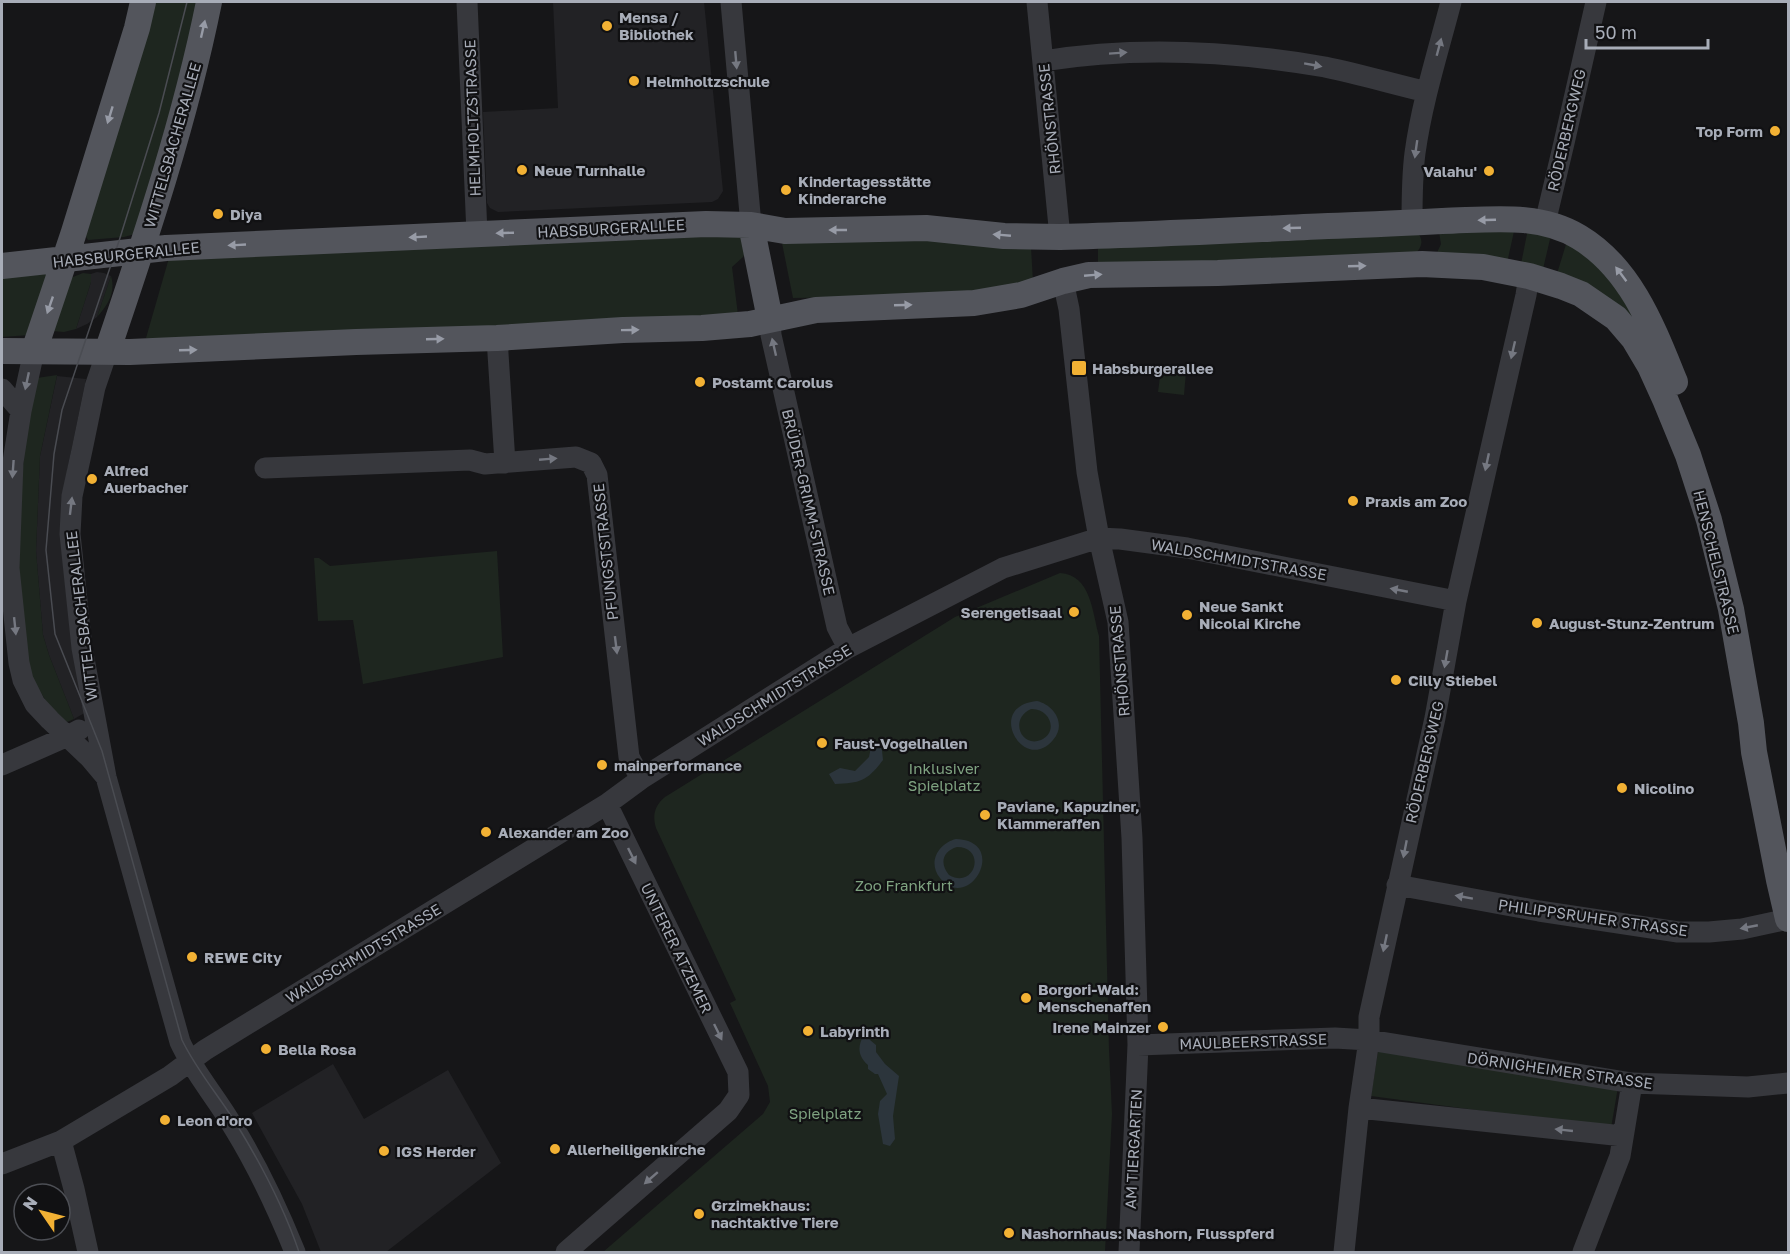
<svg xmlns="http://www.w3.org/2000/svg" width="1790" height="1254" font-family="'Golos Text',sans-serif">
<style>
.built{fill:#222225}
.green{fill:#1e261f}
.water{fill:#2c353c;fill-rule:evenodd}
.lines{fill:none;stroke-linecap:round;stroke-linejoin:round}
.minor{stroke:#37383d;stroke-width:21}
.major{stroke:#53555c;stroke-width:26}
.tram{stroke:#4a4c52;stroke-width:1.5}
.oneway{fill:#979ba6}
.oneway2{fill:#757881}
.poi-dot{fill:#f2b134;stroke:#111113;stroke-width:2}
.labels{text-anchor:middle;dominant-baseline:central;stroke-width:4.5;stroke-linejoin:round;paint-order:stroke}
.poi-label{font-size:15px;font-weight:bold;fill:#a8adb8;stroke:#111113;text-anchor:start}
.street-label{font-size:15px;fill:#a8adb8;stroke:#111113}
.park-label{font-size:15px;fill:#7fa381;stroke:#111113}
</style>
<rect width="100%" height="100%" fill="#161618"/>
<path class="built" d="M 553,2 L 704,2 L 723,191 L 718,199 L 712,202 L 498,212 L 490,208 L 487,203 L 483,112 L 558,108 Z
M 97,272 L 104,273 L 111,276 L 97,317 L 87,324 L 76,329 L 91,282 L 91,274 Z
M 57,376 L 86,379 L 67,471 L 88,711 L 74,719 L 49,655 L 43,635 L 36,551 L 40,456 Z
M 333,1064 L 364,1119 L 448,1070 L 501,1163 L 386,1252 L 321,1252 L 302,1204 L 252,1113 Z"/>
<path class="green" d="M 153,2 L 200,2 L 177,94 L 135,234 L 124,237 L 88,240 L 85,235 Z
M 1515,227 L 1507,263 L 1435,257 L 1441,244 L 1439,232 Z
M 1528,229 L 1551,235 L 1543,269 L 1521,264 Z
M 747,231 L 749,248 L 743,257 L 732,267 L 738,315 L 212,341 L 146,338 L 169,258 Z
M 1416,231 C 1425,240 1422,248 1413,256 L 1098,265 L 1098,246 Z
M 802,238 L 987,240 L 1031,247 L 1033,282 L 1006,289 L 916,296 L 793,298 L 782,243 Z
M 1567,241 L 1601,263 L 1643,326 L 1556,277 Z
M 48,272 L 30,335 L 2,337 L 2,275 Z
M 83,273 L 91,274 L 91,282 L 76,329 L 64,332 L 53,331 L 67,283 L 73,277 Z
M 111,276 C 116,292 108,305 97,317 Z
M 1161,369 L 1186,372 L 1184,395 L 1158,392 Z
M 57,375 L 40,456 L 36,551 L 43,635 L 49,655 L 74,719 L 67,722 L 52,711 L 26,668 L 15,567 L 30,379 Z
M 497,551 L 503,657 L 363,684 L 353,620 L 318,621 L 314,558 L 319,558 L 330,566 Z
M 1060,573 C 1091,575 1092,611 1099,636 L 1109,1050 L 1112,1114 L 1105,1252 L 603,1252 L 763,1114 L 770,1102 L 768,1086 L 730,1003 L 736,1000 L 656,828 C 652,815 655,805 665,797 L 955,617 Z
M 1378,1051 L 1618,1087 L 1611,1128 L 1371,1096 Z"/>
<path class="water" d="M 1037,701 C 1054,705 1067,724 1053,740 C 1024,775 984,706 1037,701 ZM 1031,709 C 1050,708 1059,732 1041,740 C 1021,748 1009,719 1031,709 Z
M 881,741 L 883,760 C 867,781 861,783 835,784 L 829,774 L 840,768 L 855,771 L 869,757 L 871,747 Z
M 956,839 C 1010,841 969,914 940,878 C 927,862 939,843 956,839 ZM 957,847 C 987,847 975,890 949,875 C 939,863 943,851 957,847 Z
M 864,1035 L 876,1045 L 876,1052 L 885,1064 L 899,1076 L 893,1116 L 895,1139 L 890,1146 L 883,1144 L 878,1114 L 880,1101 L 887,1094 L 878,1074 L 875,1074 L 868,1069 L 868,1065 C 858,1057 857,1046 864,1035 Z"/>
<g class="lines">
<path class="minor" d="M 467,2 L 477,234
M 731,2 L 751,225
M 1037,2 L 1060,237
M 1043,61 C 1136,46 1232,51 1325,67 C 1359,74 1393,84 1427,92
M 1412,222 C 1412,199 1412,176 1415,153 C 1422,102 1438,52 1451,2
M 1545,223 L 1564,143 L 1596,2
M 1063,281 L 1069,309 L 1087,472 L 1099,538 L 1118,622 L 1132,838 L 1138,1045 L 1129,1252
M 770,319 L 771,335 L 837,627 L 848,648
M 497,338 L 505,463
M 34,351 L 21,411 L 13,462 L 9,568 L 19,663 L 23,680 L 35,704 L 50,720 L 90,758 L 106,777
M 107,352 L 95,387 L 82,450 L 72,496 L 70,534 L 82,648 L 106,777 L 180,1042 C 194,1073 217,1098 234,1128 C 258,1167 278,1210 295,1252
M 2,389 L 21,411
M 265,468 L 470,460 L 485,464 L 576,457 L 591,463 L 597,475 L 629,757 L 641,779
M 2,765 L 68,736 L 79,730
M 1397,885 L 1539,911 L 1678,932 L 1709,932 L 1742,929 L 1788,919
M 1138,1045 L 1335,1038 L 1369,1040 L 1632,1083 L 1748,1087 L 1788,1083
M 1359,1108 L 1623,1136
M 61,1141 L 74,1189 L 88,1252
M 2,1164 L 61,1141 L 170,1076 L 205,1050 L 607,804 L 641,779 L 848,648 L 1003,568 L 1099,538 L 1120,539 L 1187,548 L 1456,601
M 566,1252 L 728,1111 L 739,1095 L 738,1072 L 607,804
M 1344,1252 L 1359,1108 L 1369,1040 L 1369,1017 L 1435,718 L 1456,601 L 1526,295 L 1529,276
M 1583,1252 L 1620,1156 L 1632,1083"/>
<path class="major" d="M 751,225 L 770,319
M 2,266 L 166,248 L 706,224 L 751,225 L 785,231 L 926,228 L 1004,236 L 1060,237 C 1150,235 1239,230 1328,226 C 1366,225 1404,223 1442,221 C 1488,220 1538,212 1579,237 C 1631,268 1653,328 1675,382
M 2,351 L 130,352 L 356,342 L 497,338 L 623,330 L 702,328 L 750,324 L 816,310 L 974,303 L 1021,295 L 1063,281 L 1089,275 L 1218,273 L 1422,264 L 1483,267 L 1529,276 L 1561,286 L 1581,294 L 1616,318 L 1634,339 L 1650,366 L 1665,399 L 1688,455 L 1709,520 L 1731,609 L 1751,723 L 1754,752 L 1779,880 L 1788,919
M 34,351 L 73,235 L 137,28 L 143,2
M 107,352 C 146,237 185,121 209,2"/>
<path class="tram" d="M 187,2 L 159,113 L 119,241 L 62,410 L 54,454 L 46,550 L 55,634 L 102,751 L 182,1040 C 197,1071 219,1096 237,1125 C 261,1164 284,1208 299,1252"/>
</g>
<defs><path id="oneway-solid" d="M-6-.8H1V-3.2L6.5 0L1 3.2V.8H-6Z" transform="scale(1.5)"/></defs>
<g class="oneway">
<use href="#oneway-solid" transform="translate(203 29) rotate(-77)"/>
<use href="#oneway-solid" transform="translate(110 115) rotate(107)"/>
<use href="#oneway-solid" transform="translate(1487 220) rotate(178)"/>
<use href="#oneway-solid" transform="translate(1292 228) rotate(178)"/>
<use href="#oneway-solid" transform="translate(838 230) rotate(180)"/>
<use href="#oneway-solid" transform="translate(505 233) rotate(178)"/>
<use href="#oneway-solid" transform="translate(1002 235) rotate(-175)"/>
<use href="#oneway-solid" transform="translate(418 237) rotate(177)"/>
<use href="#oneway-solid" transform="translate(237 245) rotate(177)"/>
<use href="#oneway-solid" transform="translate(1357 266) rotate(-2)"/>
<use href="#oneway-solid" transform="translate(1621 274) rotate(-127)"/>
<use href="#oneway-solid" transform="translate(1093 275) rotate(-5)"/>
<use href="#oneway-solid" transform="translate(50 305) rotate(109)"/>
<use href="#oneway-solid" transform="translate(903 305) rotate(-2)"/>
<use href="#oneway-solid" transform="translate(630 330) rotate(-1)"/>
<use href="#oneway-solid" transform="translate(435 339) rotate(-2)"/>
<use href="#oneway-solid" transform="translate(188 350) rotate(-2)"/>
</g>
<g class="oneway2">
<use href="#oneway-solid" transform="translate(1439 47) rotate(-75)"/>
<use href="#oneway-solid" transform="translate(1118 53) rotate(-4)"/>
<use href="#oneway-solid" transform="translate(736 60) rotate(85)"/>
<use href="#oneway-solid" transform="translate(1313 65) rotate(10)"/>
<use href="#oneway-solid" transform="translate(1416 149) rotate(98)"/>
<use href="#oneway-solid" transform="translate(774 347) rotate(-103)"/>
<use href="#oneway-solid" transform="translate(1513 350) rotate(103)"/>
<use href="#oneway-solid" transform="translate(27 381) rotate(102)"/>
<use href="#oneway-solid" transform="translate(548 459) rotate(-5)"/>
<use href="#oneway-solid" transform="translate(1487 462) rotate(102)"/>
<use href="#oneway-solid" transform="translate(13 469) rotate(94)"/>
<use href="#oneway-solid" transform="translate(71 506) rotate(-83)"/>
<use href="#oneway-solid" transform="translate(1399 590) rotate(-169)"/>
<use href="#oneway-solid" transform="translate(15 626) rotate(84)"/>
<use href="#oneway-solid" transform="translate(616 645) rotate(83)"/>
<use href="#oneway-solid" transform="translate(1446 659) rotate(100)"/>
<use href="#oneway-solid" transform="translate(1405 849) rotate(101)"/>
<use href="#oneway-solid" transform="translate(632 856) rotate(64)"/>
<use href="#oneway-solid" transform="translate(1464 897) rotate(-170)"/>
<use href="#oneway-solid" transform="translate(1749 927) rotate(169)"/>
<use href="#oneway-solid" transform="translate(1385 943) rotate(102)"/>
<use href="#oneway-solid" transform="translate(718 1032) rotate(64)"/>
<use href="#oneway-solid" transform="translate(1564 1130) rotate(-174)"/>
<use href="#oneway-solid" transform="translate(651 1178) rotate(139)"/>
</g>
<g class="poi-dot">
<circle cx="607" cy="26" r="6"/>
<circle cx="634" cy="81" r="6"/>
<circle cx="1775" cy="131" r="6"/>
<circle cx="522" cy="170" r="6"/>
<circle cx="1489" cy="171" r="6"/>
<circle cx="786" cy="190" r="6"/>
<circle cx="218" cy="214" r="6"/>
<rect x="1071" y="360" width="16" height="16" rx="3"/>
<circle cx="700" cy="382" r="6"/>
<circle cx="92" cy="479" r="6"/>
<circle cx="1353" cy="501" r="6"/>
<circle cx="1074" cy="612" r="6"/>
<circle cx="1187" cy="615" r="6"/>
<circle cx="1537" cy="623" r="6"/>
<circle cx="1396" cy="680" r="6"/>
<circle cx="822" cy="743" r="6"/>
<circle cx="602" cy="765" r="6"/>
<circle cx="1622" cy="788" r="6"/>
<circle cx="985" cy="815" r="6"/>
<circle cx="486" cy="832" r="6"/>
<circle cx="192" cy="957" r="6"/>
<circle cx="1026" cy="998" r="6"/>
<circle cx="1163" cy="1027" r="6"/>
<circle cx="808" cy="1031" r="6"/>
<circle cx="266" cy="1049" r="6"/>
<circle cx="165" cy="1120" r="6"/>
<circle cx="555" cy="1149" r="6"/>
<circle cx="384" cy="1151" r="6"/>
<circle cx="699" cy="1214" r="6"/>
<circle cx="1009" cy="1233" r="6"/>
</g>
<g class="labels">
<g class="poi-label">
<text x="619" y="17">Mensa /<tspan x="619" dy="17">Bibliothek</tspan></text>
<text x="646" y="81">Helmholtzschule</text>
<text x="1763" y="131" text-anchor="end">Top Form</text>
<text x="534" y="170">Neue Turnhalle</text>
<text x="1477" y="171" text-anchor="end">Valahu'</text>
<text x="798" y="181">Kindertagesstätte<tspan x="798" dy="17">Kinderarche</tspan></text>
<text x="230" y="214">Diya</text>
<text x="1092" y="368">Habsburgerallee</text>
<text x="712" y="382">Postamt Carolus</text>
<text x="104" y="470">Alfred<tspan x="104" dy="17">Auerbacher</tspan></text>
<text x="1365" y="501">Praxis am Zoo</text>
<text x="1199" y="606">Neue Sankt<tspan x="1199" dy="17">Nicolai Kirche</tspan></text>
<text x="1062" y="612" text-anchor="end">Serengetisaal</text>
<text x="1549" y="623">August-Stunz-Zentrum</text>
<text x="1408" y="680">Cilly Stiebel</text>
<text x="834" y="743">Faust-Vogelhallen</text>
<text x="614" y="765">mainperformance</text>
<text x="1634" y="788">Nicolino</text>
<text x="997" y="806">Paviane, Kapuziner,<tspan x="997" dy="17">Klammeraffen</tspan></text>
<text x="498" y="832">Alexander am Zoo</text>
<text x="204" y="957">REWE City</text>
<text x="1038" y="989">Borgori-Wald:<tspan x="1038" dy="17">Menschenaffen</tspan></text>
<text x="1151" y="1027" text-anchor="end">Irene Mainzer</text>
<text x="820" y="1031">Labyrinth</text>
<text x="278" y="1049">Bella Rosa</text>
<text x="177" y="1120">Leon d'oro</text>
<text x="567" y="1149">Allerheiligenkirche</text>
<text x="396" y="1151">IGS Herder</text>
<text x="711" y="1205">Grzimekhaus:<tspan x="711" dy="17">nachtaktive Tiere</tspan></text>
<text x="1021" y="1233">Nashornhaus: Nashorn, Flusspferd</text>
</g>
<g class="street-label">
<text transform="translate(472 118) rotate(-92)">HELMHOLTZSTRASSE</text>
<text transform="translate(1049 119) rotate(-96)">RHÖNSTRASSE</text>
<text transform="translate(1566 130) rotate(-77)">RÖDERBERGWEG</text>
<text transform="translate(172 145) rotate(-74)">WITTELSBACHERALLEE</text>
<text transform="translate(611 228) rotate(-3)">HABSBURGERALLEE</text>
<text transform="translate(126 254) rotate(-6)">HABSBURGERALLEE</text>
<text transform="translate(809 502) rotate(77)">BRÜDER-GRIMM-STRASSE</text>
<text transform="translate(605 552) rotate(-96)">PFUNGSTSTRASSE</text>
<text transform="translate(1239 559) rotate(10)">WALDSCHMIDTSTRASSE</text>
<text transform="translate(1717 562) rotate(76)">HENSCHELSTRASSE</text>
<text transform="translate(81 616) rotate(-97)">WITTELSBACHERALLEE</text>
<text transform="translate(1119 661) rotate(-95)">RHÖNSTRASSE</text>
<text transform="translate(774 695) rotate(-32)">WALDSCHMIDTSTRASSE</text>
<text transform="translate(1424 762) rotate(-77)">RÖDERBERGWEG</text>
<text transform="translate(1593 917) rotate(8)">PHILIPPSRUHER STRASSE</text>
<text transform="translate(677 948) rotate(64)">UNTERER ATZEMER</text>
<text transform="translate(363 953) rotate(-31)">WALDSCHMIDTSTRASSE</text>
<text transform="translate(1253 1041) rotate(-2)">MAULBEERSTRASSE</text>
<text transform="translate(1560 1070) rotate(8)">DÖRNIGHEIMER STRASSE</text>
<text transform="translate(1133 1149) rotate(-87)">AM TIERGARTEN</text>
</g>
<g class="park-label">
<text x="944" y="768">Inklusiver<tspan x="944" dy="17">Spielplatz</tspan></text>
<text x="904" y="885">Zoo Frankfurt</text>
<text x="825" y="1113">Spielplatz</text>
</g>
</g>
<rect width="1790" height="1254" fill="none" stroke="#a8adb8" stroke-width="6"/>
<g transform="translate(42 1212) rotate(305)"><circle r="28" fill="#111113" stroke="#4d4f55" stroke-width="1.5"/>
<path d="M0-4.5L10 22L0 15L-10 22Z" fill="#f2b134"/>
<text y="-9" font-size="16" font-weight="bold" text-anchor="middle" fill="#a8adb8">N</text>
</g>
<path d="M1586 39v9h122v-9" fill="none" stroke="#a8adb8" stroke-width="3"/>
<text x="1595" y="39" font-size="18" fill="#a8adb8" stroke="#111113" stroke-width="4.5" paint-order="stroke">50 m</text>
</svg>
